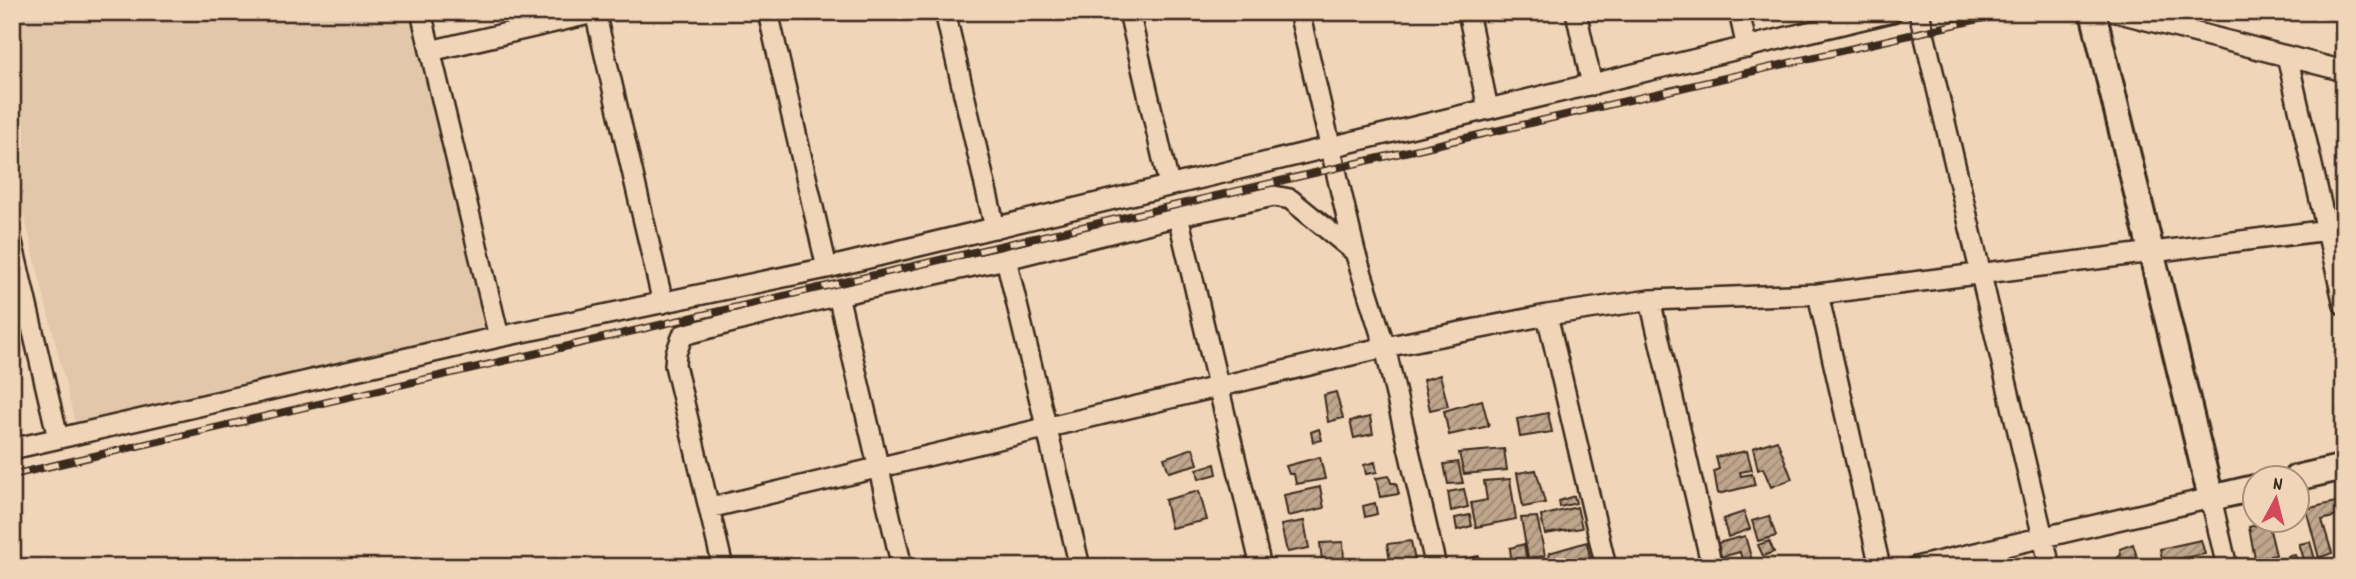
<svg xmlns="http://www.w3.org/2000/svg" width="2356" height="579" font-family="Dekko,sans-serif">
<style>
.built{fill:#e2c7ab}
.building{fill:url(#building-hatch);stroke:#3b2a1e;stroke-width:2}
.lines{fill:none;stroke-linecap:round;stroke-linejoin:round}
.minor-casing{stroke:#3b2a1e;stroke-width:24}
.tertiary-casing{stroke:#3b2a1e;stroke-width:30}
.minor{stroke:#f1d5b8;stroke-width:19}
.tertiary{stroke:#f1d5b8;stroke-width:24}
.rail-casing{stroke:#3b2a1e;stroke-width:8}
.rail{stroke:#f1d5b8;stroke-width:5;stroke-dasharray:16;stroke-linecap:butt}
</style>
<defs>
<pattern id="building-hatch" width="6" height="6" patternUnits="userSpaceOnUse" patternTransform="scale(1.75)"><rect width="6" height="6" fill="#bfa68d"/><path d="M-1 1l2-2M0 6l6-6M5 7l2-2" fill="none" stroke="#9c8773"/></pattern>
</defs>
<rect width="100%" height="100%" fill="#f1d5b8"/>
<filter id="ink" filterUnits="userSpaceOnUse"><feTurbulence type="fractalNoise" baseFrequency=".0143" numOctaves="2"/><feDisplacementMap in="SourceGraphic" scale="14" xChannelSelector="R" yChannelSelector="G"/><feConvolveMatrix kernelMatrix="1 2 1 2 8 2 1 2 1" color-interpolation-filters="sRGB"/></filter>
<g filter="url(#ink)">
<path class="built" d="M 12,12 L 409,12 L 486,328 L 76,427 L 12,165 Z"/>
<path class="building" d="M 1440,375 L 1448,406 L 1430,410 L 1423,380 Z
M 1336,392 L 1343,418 L 1328,422 L 1324,395 Z
M 1482,400 L 1489,426 L 1449,435 L 1444,411 Z
M 1548,413 L 1552,432 L 1520,437 L 1517,419 Z
M 1370,417 L 1373,434 L 1354,438 L 1350,421 Z
M 1319,429 L 1322,440 L 1313,442 L 1311,432 Z
M 1777,440 L 1792,479 L 1771,487 L 1763,468 L 1758,470 L 1753,448 Z
M 1193,448 L 1198,464 L 1169,472 L 1164,458 Z
M 1504,449 L 1507,470 L 1464,474 L 1459,453 Z
M 1747,451 L 1752,470 L 1740,472 L 1741,476 L 1752,474 L 1755,485 L 1718,494 L 1714,471 L 1719,469 L 1716,457 Z
M 1320,457 L 1325,479 L 1296,484 L 1294,474 L 1289,474 L 1286,466 Z
M 1375,462 L 1377,472 L 1366,474 L 1364,465 Z
M 1458,462 L 1463,483 L 1448,484 L 1444,464 Z
M 1215,464 L 1217,474 L 1199,479 L 1197,469 Z
M 1536,470 L 1545,503 L 1523,507 L 1517,473 Z
M 1389,476 L 1391,483 L 1396,483 L 1399,494 L 1380,497 L 1376,478 Z
M 1510,479 L 1516,519 L 1476,527 L 1471,503 L 1487,500 L 1484,481 Z
M 1320,487 L 1324,508 L 1288,516 L 1284,495 Z
M 1464,489 L 1468,507 L 1451,511 L 1448,492 Z
M 1199,491 L 1207,520 L 1171,528 L 1165,500 Z
M 1574,496 L 1576,503 L 1560,507 L 1559,501 Z
M 2344,500 L 2344,514 L 2322,520 L 2332,553 L 2319,558 L 2306,509 Z
M 1375,503 L 1377,514 L 1365,517 L 1363,506 Z
M 1577,507 L 1582,528 L 1545,534 L 1541,516 Z
M 1744,512 L 1750,529 L 1728,537 L 1723,519 Z
M 1470,515 L 1472,526 L 1457,530 L 1455,518 Z
M 1769,516 L 1776,536 L 1758,541 L 1752,521 Z
M 1537,517 L 1545,556 L 1528,558 L 1521,518 Z
M 1304,521 L 1309,548 L 1287,552 L 1281,525 Z
M 2268,522 L 2276,555 L 2255,559 L 2249,527 Z
M 1745,536 L 1753,564 L 1744,567 L 1740,552 L 1721,557 L 1718,543 Z
M 2201,540 L 2205,554 L 2163,562 L 2160,549 Z
M 1411,541 L 1415,561 L 1391,565 L 1387,544 Z
M 1769,541 L 1774,552 L 1763,556 L 1758,545 Z
M 1343,542 L 1344,561 L 1322,561 L 1320,543 Z
M 1587,542 L 1592,567 L 1578,567 L 1578,563 L 1552,567 L 1549,553 Z
M 2310,542 L 2315,559 L 2305,562 L 2299,544 Z
M 1524,544 L 1528,567 L 1512,567 L 1510,548 Z
M 2133,544 L 2140,567 L 2119,565 L 2117,558 L 2121,555 L 2120,549 Z
M 2295,555 L 2297,562 L 2290,564 L 2288,556 Z
M 1479,556 L 1482,567 L 1496,563 L 1497,567 L 1466,567 L 1464,559 Z"/>
<g class="lines">
<g class="minor-casing">
<path id="minor" d="M 421,12 L 499,337
M 595,12 L 663,303
M 768,12 L 827,268
M 945,12 L 995,228
M 1129,12 L 1169,185
M 1299,12 L 1355,252
M 1468,12 L 1488,109
M 1576,12 L 1592,85
M 1739,12 L 1747,48
M 1919,12 L 2050,567
M 2116,12 L 2344,71
M 430,51 L 598,12
M 2287,56 L 2344,305
M 1178,216 L 1261,567
M 12,242 L 58,438
M 1006,259 L 1080,567
M 1818,294 L 1880,567
M 838,295 L 902,567
M 1650,300 L 1712,567
M 1547,315 L 1606,567
M 12,449 L 499,337 L 827,268 L 1892,12
M 709,508 L 1385,347 L 1547,315 L 1650,300 L 1818,294 L 2344,228
M 723,567 L 675,365 L 676,353 L 683,335 L 838,295 L 1006,259 L 1178,216 L 1274,196 L 1290,199 L 1355,252 L 1385,347 L 1436,567
M 1916,567 L 2211,498 L 2227,567"/>
</g>
<g class="tertiary-casing">
<path id="tertiary" d="M 2093,12 L 2211,498 L 2254,488
M 2296,478 L 2344,467"/>
</g>
<use href="#minor" class="minor"/>
<use href="#tertiary" class="tertiary"/>
<g class="rail-casing">
<path id="rail" d="M 12,475 L 2009,12"/>
</g>
<use href="#rail" class="rail"/>
</g>
</g>
<rect width="2356" height="579" fill="none" stroke="#f1d5b8" stroke-width="42"/>
<rect x="21" y="21" width="2314" height="537" fill="none" stroke="#3b2a1e" stroke-width="2.5" filter="url(#ink)"/>
<g transform="translate(2276 499) rotate(7)"><circle r="33" fill="#f1d5b8" stroke="#a8917a" stroke-width="2"/>
<path d="M0-5L12 26L0 18L-12 26Z" fill="#d1495b"/>
<text y="-10" font-size="19" font-weight="bold" text-anchor="middle" fill="#3b2a1e">N</text>
</g>
</svg>
